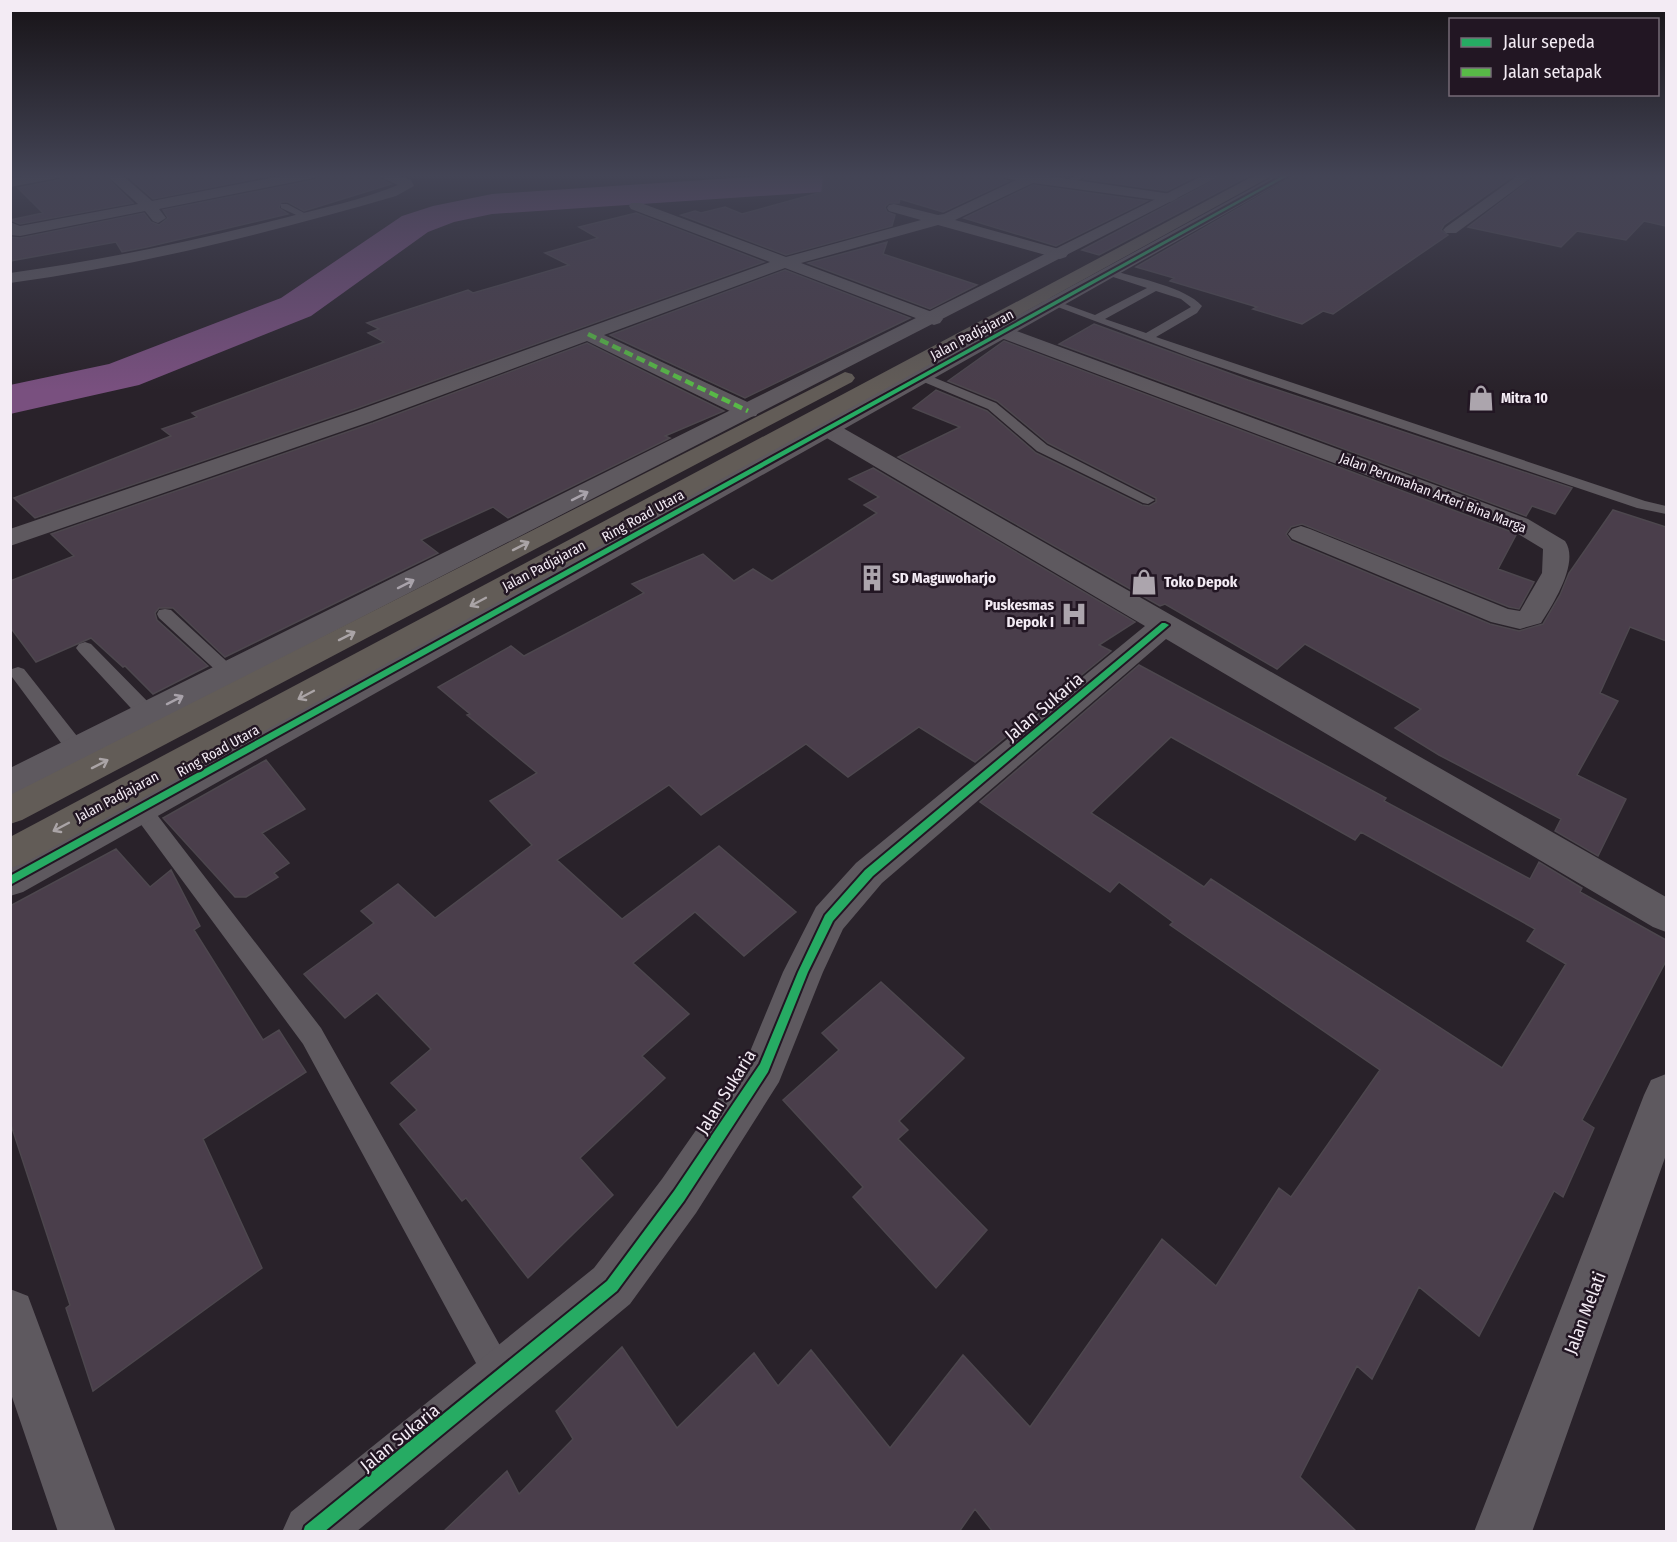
<svg xmlns="http://www.w3.org/2000/svg" width="1677" height="1542" font-family="'Fira Sans Condensed',sans-serif">
<style>
.lines{fill:none;stroke-linecap:round;stroke-linejoin:round}
.river{fill:#79507f;fill-rule:evenodd}
.building{fill:#4a3e4b;stroke:#4d474e;stroke-width:1.5;fill-rule:evenodd}
.service{fill:#5e595f;fill-rule:evenodd}
.minor{fill:#5e595f;fill-rule:evenodd}
.tertiary{fill:#5e595f;fill-rule:evenodd}
.trunk{fill:#625c57;fill-rule:evenodd}
.quiet{stroke:#58b947;stroke-width:4.5;stroke-dasharray:9 4.5;stroke-linecap:butt}
.cycleway-casing{stroke:#221623;stroke-width:4}
.cycleway{fill:#26ab63;fill-rule:evenodd}
.oneway{stroke:#a8a2aa}
.oneway2{stroke:#aaa4a6}
.labels{text-anchor:middle;dominant-baseline:central;stroke-width:5;stroke-linejoin:round;paint-order:stroke}
.far-street-label{font-size:14px;fill:#f3ebf4;stroke:#221623}
.far-poi-label{font-size:14px;font-weight:bold;fill:#f3ebf4;stroke:#221623;text-anchor:start}
.poi-label{font-size:15px;font-weight:bold;fill:#f3ebf4;stroke:#221623;text-anchor:start}
.near-street-label{font-size:18px;fill:#f3ebf4;stroke:#221623}
</style>
<rect width="100%" height="100%" fill="#29222a"/>
<g class="lines">
<path class="river" d="M 793,174 L 913,174 L 908,181 L 882,188 L 492,214 L 454,222 L 428,232 L 311,316 L 139,385 L 10,414 L 10,385 L 109,364 L 281,298 L 402,216 L 433,206 L 492,194 Z"/>
</g>
<path class="building" d="M 67,174 L 103,174 L 133,203 L 20,224 L 10,220 L 43,213 L 18,188 L 58,180 Z
M 125,174 L 278,174 L 153,199 Z
M 323,174 L 371,174 L 391,184 L 304,211 L 288,202 L 281,202 L 279,208 L 288,214 L 147,247 L 122,252 L 116,242 L 10,261 L 10,237 L 20,238 L 144,213 L 151,222 L 159,225 L 168,218 L 163,210 L 314,180 Z
M 824,174 L 1001,174 L 1004,180 L 1009,181 L 943,212 L 900,199 L 899,203 L 889,203 L 885,207 L 887,212 L 895,215 L 892,226 L 786,255 L 681,215 L 695,211 L 701,213 L 725,207 L 742,214 L 822,192 Z
M 1090,174 L 1200,174 L 1167,191 L 1084,179 Z
M 1226,174 L 1252,174 L 1099,255 L 1082,250 Z
M 1298,174 L 1516,174 L 1444,225 L 1441,230 L 1448,235 L 1333,314 L 1323,311 L 1302,324 L 1253,309 L 1257,307 L 1170,281 L 1174,278 L 1136,267 Z
M 1538,174 L 1666,174 L 1666,226 L 1644,221 L 1626,240 L 1577,231 L 1561,247 L 1468,227 Z
M 1033,185 L 1147,201 L 1056,246 L 964,218 Z
M 636,213 L 764,262 L 355,409 L 35,518 L 14,498 L 171,436 L 162,429 L 197,417 L 192,413 L 384,342 L 368,333 L 379,329 L 367,323 L 468,290 L 473,293 L 569,265 L 545,253 L 598,238 L 579,227 Z
M 887,242 L 883,254 L 977,285 L 930,309 L 808,263 Z
M 785,270 L 910,318 L 745,398 L 610,335 Z
M 1094,324 L 1248,380 L 1572,488 L 1555,514 L 1532,506 L 1526,516 L 1059,344 Z
M 1004,341 L 1509,531 L 1516,535 L 1498,569 L 1534,582 L 1519,609 L 1509,607 L 1302,524 L 1291,527 L 1286,534 L 1291,541 L 1490,624 L 1519,631 L 1543,624 L 1560,595 L 1569,573 L 1613,510 L 1666,527 L 1666,641 L 1630,627 L 1600,693 L 1618,701 L 1577,775 L 1626,799 L 1598,856 L 1555,831 L 1561,819 L 1439,755 L 1395,728 L 1421,709 L 1305,644 L 1277,669 L 1165,604 L 1160,606 L 898,457 L 960,427 L 913,408 L 936,390 L 987,411 L 1036,453 L 1142,505 L 1149,506 L 1156,502 L 1156,498 L 1048,443 L 997,401 L 948,381 Z
M 587,343 L 724,411 L 665,436 L 670,438 L 508,518 L 493,507 L 421,540 L 438,553 L 225,657 L 173,608 L 159,608 L 155,613 L 157,620 L 208,666 L 153,694 L 125,666 L 123,667 L 91,638 L 36,662 L 10,627 L 10,581 L 74,556 L 51,534 L 373,423 Z
M 873,468 L 1135,622 L 1099,645 L 1111,651 L 975,762 L 919,727 L 848,777 L 806,744 L 701,815 L 669,785 L 557,860 L 622,919 L 719,846 L 796,912 L 744,956 L 695,912 L 633,963 L 689,1014 L 642,1056 L 665,1078 L 580,1158 L 613,1195 L 528,1278 L 466,1198 L 462,1201 L 400,1124 L 417,1110 L 391,1083 L 431,1049 L 377,993 L 345,1018 L 304,974 L 374,923 L 361,911 L 398,884 L 435,918 L 532,845 L 490,801 L 537,773 L 467,715 L 470,714 L 438,687 L 511,646 L 524,656 L 644,593 L 632,584 L 703,554 L 734,581 L 753,569 L 772,581 L 877,513 L 864,505 L 879,497 L 849,479 Z
M 1139,665 L 1386,798 L 1384,801 L 1530,879 L 1539,862 L 1582,888 L 1580,892 L 1666,940 L 1666,961 L 1582,1120 L 1594,1128 L 1563,1197 L 1554,1191 L 1479,1336 L 1419,1287 L 1372,1379 L 1357,1366 L 1300,1477 L 1357,1532 L 993,1532 L 975,1509 L 959,1532 L 443,1532 L 507,1471 L 519,1494 L 573,1439 L 556,1411 L 622,1347 L 677,1428 L 754,1353 L 778,1386 L 811,1350 L 890,1448 L 963,1355 L 1030,1427 L 1162,1239 L 1216,1286 L 1279,1188 L 1291,1197 L 1380,1070 L 1170,925 L 1173,922 L 1119,882 L 1110,892 L 980,802 ZM 1171,737 L 1355,840 L 1361,832 L 1535,929 L 1527,941 L 1566,964 L 1502,1068 L 1211,879 L 1204,887 L 1091,813 Z
M 266,760 L 305,809 L 262,833 L 289,863 L 274,873 L 278,877 L 246,897 L 235,897 L 163,818 Z
M 116,849 L 150,887 L 171,870 L 200,926 L 194,930 L 263,1040 L 279,1030 L 306,1072 L 203,1139 L 262,1268 L 93,1391 L 66,1308 L 70,1305 L 10,1122 L 10,906 Z
M 881,982 L 964,1058 L 899,1121 L 908,1130 L 898,1139 L 987,1230 L 936,1288 L 853,1197 L 863,1187 L 783,1100 L 839,1050 L 822,1033 Z"/>
<g class="lines">
<path class="service" d="M 1078,174 L 1088,174 L 1071,185 L 1065,185 L 1065,181 Z
M 281,204 L 287,204 L 312,217 L 305,219 L 281,208 Z
M 1107,271 L 1115,271 C 1140,279 1185,287 1202,306 L 1197,313 L 1156,337 L 1645,501 L 1666,506 L 1666,514 L 1637,508 L 1193,358 L 1034,298 L 1043,296 L 1095,315 L 1147,288 L 1107,275 ZM 1156,291 L 1181,299 L 1191,307 L 1146,333 L 1105,319 Z
M 923,373 L 996,403 L 1047,445 L 1155,500 L 1148,504 L 1143,503 L 1037,451 L 988,409 L 919,380 L 919,374 Z
M 165,609 L 171,610 L 235,669 L 238,673 L 235,677 L 223,677 L 159,618 L 157,614 L 159,610 Z
M 85,642 L 91,644 L 155,709 L 157,714 L 155,719 L 148,720 L 141,719 L 79,652 L 76,648 L 79,644 Z
M 18,667 L 24,669 L 84,745 L 87,750 L 84,755 L 77,757 L 70,755 L 12,677 L 12,669 Z
M 141,801 L 148,803 L 321,1028 L 511,1365 L 516,1376 L 511,1387 L 500,1392 L 489,1387 L 303,1044 L 134,815 L 131,809 L 134,803 Z"/>
<path class="minor" d="M 35,174 L 65,174 L 58,178 L 10,187 L 10,179 Z
M 105,174 L 121,174 L 152,201 L 291,174 L 321,174 L 314,178 L 159,209 L 166,218 L 158,223 L 153,221 L 145,211 L 20,236 L 10,235 L 10,222 L 20,226 L 138,204 Z
M 373,174 L 394,174 L 411,180 L 414,186 L 396,196 C 269,233 142,265 10,283 L 10,273 C 103,260 193,241 284,218 C 322,208 362,200 398,185 Z
M 1003,174 L 1034,174 L 1171,194 L 1178,198 L 1171,202 L 1033,183 L 955,220 L 1066,251 L 1068,254 L 1066,257 L 1060,259 L 938,225 L 801,263 L 940,315 L 943,319 L 940,323 L 934,325 L 785,268 L 604,335 L 756,406 L 759,411 L 756,416 L 748,417 L 740,416 L 587,341 L 372,421 L 10,546 L 10,529 L 356,411 L 770,262 L 631,209 L 629,206 L 631,203 L 641,203 L 786,257 L 921,220 L 889,211 L 887,208 L 889,205 L 894,204 L 938,215 L 944,214 L 1016,180 L 1004,178 Z
M 1520,174 L 1536,174 L 1456,233 L 1446,233 L 1443,230 L 1446,227 Z
M 1003,326 L 1528,519 L 1565,541 C 1580,562 1553,604 1541,623 L 1520,629 L 1491,622 L 1292,539 L 1288,534 L 1292,529 L 1301,526 L 1310,529 L 1508,609 L 1520,611 L 1542,573 L 1543,549 L 1510,529 L 996,336 L 994,332 L 996,328 Z
M 828,422 L 836,424 L 1666,897 L 1666,932 L 1653,927 L 1166,639 L 882,883 L 843,929 L 823,972 L 779,1082 L 696,1213 L 630,1304 L 356,1532 L 282,1532 L 291,1512 L 594,1268 L 662,1179 L 749,1054 L 783,972 L 816,907 L 856,863 L 1145,626 L 820,434 L 817,429 L 820,424 Z
M 1666,1074 L 1666,1155 L 1532,1532 L 1474,1532 L 1644,1095 L 1651,1080 Z
M 10,1289 L 28,1296 L 116,1532 L 58,1532 L 10,1391 Z"/>
<path class="tertiary" d="M 1206,174 L 1224,174 L 22,792 L 10,795 L 10,768 Z
M 1278,174 L 1296,174 L 23,892 L 10,896 L 10,863 Z"/>
<path class="trunk" d="M 1257,174 L 1275,174 L 23,864 L 10,868 L 10,837 Z
M 845,372 L 852,374 L 855,378 L 852,382 L 22,820 L 10,824 L 10,795 Z"/>
<path class="quiet" d="M 588,334 L 748,411"/>
<g class="cycleway-casing">
<path id="cycleway" d="M 1286,174 L 1291,174 L 10,885 L 10,876 Z
M 1162,623 L 1165,623 L 1169,625 L 873,876 L 833,921 L 808,972 L 768,1072 L 684,1201 L 617,1291 L 324,1532 L 303,1532 L 305,1526 L 607,1281 L 674,1191 L 760,1064 L 798,972 L 825,915 L 865,870 Z"/>
</g>
<use href="#cycleway" class="cycleway"/>
</g>
<defs><path id="oneway-shaft" d="M-6 0H5M1.5-3L5.5 0L1.5 3" fill="none" stroke-width="1.6" stroke-linecap="round" stroke-linejoin="round" transform="scale(1.5)"/></defs>
<g class="oneway">
<use href="#oneway-shaft" transform="translate(580 496) rotate(-27)"/>
<use href="#oneway-shaft" transform="translate(406 584) rotate(-27)"/>
<use href="#oneway-shaft" transform="translate(175 700) rotate(-27)"/>
</g>
<g class="oneway2">
<use href="#oneway-shaft" transform="translate(521 546) rotate(-27)"/>
<use href="#oneway-shaft" transform="translate(478 602) rotate(152)"/>
<use href="#oneway-shaft" transform="translate(347 636) rotate(-27)"/>
<use href="#oneway-shaft" transform="translate(306 695) rotate(152)"/>
<use href="#oneway-shaft" transform="translate(100 764) rotate(-27)"/>
<use href="#oneway-shaft" transform="translate(61 827) rotate(152)"/>
</g>
<linearGradient id="sky" x2="0" y2="1"><stop stop-color="#171317"/><stop offset="0.45" stop-color="#434455"/><stop offset="1" stop-color="#434455" stop-opacity="0"/></linearGradient>
<rect width="1677" height="390" fill="url(#sky)"/>
<defs>
<g id="shop-bare" transform="scale(2.07)"><path d="M-5-2.5h2.3a2.7 3.5 0 0 1 5.4 0H5L5.5 6h-11ZM-1.5-2.5h3a1.5 2.3 0 0 0-3 0Z" fill="#aca5ad" stroke="#221623" stroke-width="2.5" paint-order="stroke"/></g>
<g id="building-bare" transform="scale(2.07)"><path d="M-4-6H4V6H1V3H-1V6H-4ZM-2.5-4.3h1.7v1.8h-1.7ZM.8-4.3h1.7v1.8H.8ZM-2.5-1h1.7V.8h-1.7ZM.8-1h1.7V.8H.8Z" fill="#aca5ad" stroke="#221623" stroke-width="2.5" paint-order="stroke"/></g>
<g id="hospital-bare" transform="scale(2.07)"><path d="M-5-5h3v3.5h4V-5h3V5h-3V1.5h-4V5h-3Z" fill="#aca5ad" stroke="#221623" stroke-width="2.5" paint-order="stroke"/></g>
</defs>
<g fill-rule="evenodd">
<use href="#shop-bare" x="1481" y="398"/>
<use href="#building-bare" x="872" y="578"/>
<use href="#shop-bare" x="1144" y="582"/>
<use href="#hospital-bare" x="1074" y="614"/>
</g>
<g class="labels">
<g class="far-street-label">
<text transform="translate(972 335) rotate(-28)">Jalan Padjajaran</text>
<text transform="translate(1433 493) rotate(21)">Jalan Perumahan Arteri Bina Marga</text>
<text transform="translate(643 516) rotate(-29)">Ring Road Utara</text>
<text transform="translate(544 566) rotate(-28)">Jalan Padjajaran</text>
<text transform="translate(218 751) rotate(-29)">Ring Road Utara</text>
<text transform="translate(117 797) rotate(-28)">Jalan Padjajaran</text>
</g>
<g class="far-poi-label">
<text x="1501" y="398">Mitra 10</text>
</g>
<g class="poi-label">
<text x="892" y="578">SD Maguwoharjo</text>
<text x="1164" y="582">Toko Depok</text>
<text x="1054" y="605" text-anchor="end">Puskesmas<tspan x="1054" dy="17">Depok I</tspan></text>
</g>
<g class="near-street-label">
<text transform="translate(1044 707) rotate(-40)">Jalan Sukaria</text>
<text transform="translate(726 1092) rotate(-58)">Jalan Sukaria</text>
<text transform="translate(1585 1313) rotate(-69)">Jalan Melati</text>
<text transform="translate(400 1438) rotate(-39)">Jalan Sukaria</text>
</g>
</g>
<rect width="1677" height="1542" fill="none" stroke="#f3ebf4" stroke-width="24"/>
<rect x="1449" y="18" width="210" height="78" fill="#221623" stroke="#766b77" stroke-width="1.5"/>
<rect x="1461" y="38" width="30" height="9" fill="#26ab63" stroke="#766b77" stroke-width="1.5"/>
<text x="1503" y="48" font-size="18" fill="#f3ebf4">Jalur sepeda</text>
<rect x="1461" y="68" width="30" height="9" fill="#58b947" stroke="#766b77" stroke-width="1.5"/>
<text x="1503" y="78" font-size="18" fill="#f3ebf4">Jalan setapak</text>
</svg>
